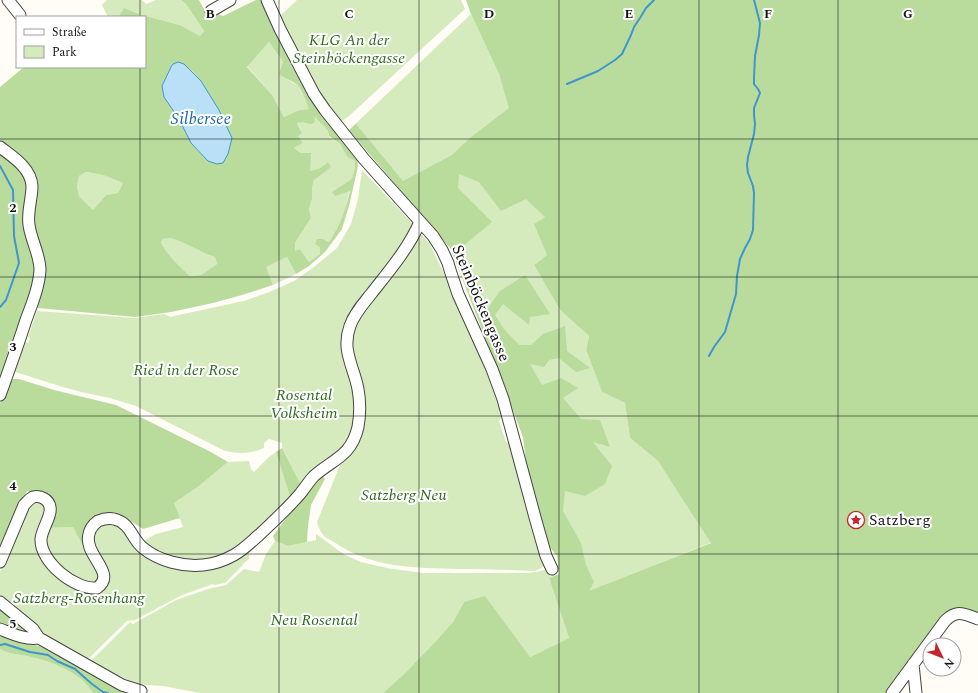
<svg xmlns="http://www.w3.org/2000/svg" width="978" height="693" font-family="Spectral,serif">
<style>
.green{fill:#d5ebbd}
.forest{fill:#b9dc9c;fill-rule:evenodd}
.water{fill:#b9e0f7;stroke:#3f96cf}
.lines{fill:none;stroke-linecap:round;stroke-linejoin:round}
.stream{stroke:#3f96cf;stroke-width:2}
.minor-casing{stroke:#444;stroke-width:13}
.minor{stroke:#fff;stroke-width:11}
.grid{fill:none;stroke:#111;stroke-width:1;stroke-opacity:0.55}
.labels{text-anchor:middle;dominant-baseline:central;stroke-width:4;stroke-linejoin:round;paint-order:stroke}
.park-label{font-size:16px;font-style:italic;fill:#2f6b1f;stroke:#fff}
.street-label{font-size:16px;fill:#111;stroke:#fff}
.poi-label{font-size:16px;fill:#111;stroke:#fff;text-anchor:start}
.water-label{font-size:17px;font-style:italic;fill:#1768a6;stroke:#fff}
.grid-label{font-size:13px;text-anchor:middle;font-weight:bold;fill:#111;stroke:#fff;stroke-width:4;stroke-linejoin:round;paint-order:stroke}
</style>
<rect width="100%" height="100%" fill="#fffdf5"/>
<path class="green" d="M 107,0 L 142,0 L 146,4 L 156,0 L 181,0 L 186,4 L 204,31 L 200,36 L 180,25 L 142,15 L 124,8 L 118,17 L 108,17 L 102,5 Z
M 297,0 L 461,0 L 465,9 L 348,117 L 340,122 L 321,96 L 278,18 Z
M 471,14 L 499,74 L 510,108 L 500,116 L 545,217 L 535,224 L 547,255 L 534,265 L 560,310 L 589,336 L 586,350 L 602,392 L 625,403 L 630,438 L 658,461 L 712,542 L 589,592 L 523,437 L 514,411 L 451,249 L 349,130 Z
M 269,42 L 283,62 L 282,77 L 287,79 L 298,86 L 310,109 L 299,110 L 284,117 L 272,95 L 247,66 Z
M 315,117 L 328,131 L 329,137 L 340,144 L 347,157 L 355,161 L 355,167 L 345,210 L 337,230 L 329,242 L 323,239 L 320,247 L 320,254 L 309,262 L 300,249 L 295,251 L 295,243 L 311,218 L 309,209 L 312,199 L 312,188 L 314,180 L 328,162 L 320,168 L 310,171 L 301,153 L 294,148 L 303,143 L 297,135 L 301,130 L 297,123 Z
M 362,170 L 411,222 L 413,225 L 430,244 L 482,355 L 503,414 L 499,421 L 506,442 L 511,443 L 545,566 L 535,571 C 509,570 483,569 458,569 C 416,568 370,568 334,542 C 330,540 324,537 322,533 C 319,530 318,525 317,522 L 342,460 L 360,433 L 353,384 L 355,425 L 350,440 L 302,487 L 282,448 L 282,443 L 269,439 L 264,443 L 264,448 C 252,454 238,454 225,451 L 136,406 L 110,398 L 81,392 L 63,387 L 15,372 L 14,366 L 20,344 L 25,342 L 28,343 L 30,338 L 28,337 L 37,311 L 135,318 L 164,314 L 171,317 L 174,316 L 244,301 L 269,292 L 294,281 L 314,267 L 337,248 L 351,224 L 358,199 Z
M 86,172 L 103,175 L 123,183 L 118,193 L 106,195 L 99,203 L 93,211 L 79,196 L 77,186 L 79,176 Z
M 170,238 C 186,242 199,252 215,257 L 217,264 L 201,275 L 190,276 C 179,266 167,255 161,242 L 163,239 Z
M 287,257 L 296,274 L 273,285 L 265,267 Z
M 276,452 L 291,500 L 249,539 L 249,559 L 243,564 L 243,565 L 225,583 L 214,585 L 213,584 L 182,595 L 135,620 L 127,621 L 87,660 L 63,647 L 38,629 L 0,597 L 0,572 L 28,507 L 32,503 L 37,501 L 45,504 L 48,528 L 73,527 L 92,538 L 96,530 L 102,525 L 108,523 L 120,526 L 136,545 L 156,534 L 183,527 L 174,503 L 199,486 L 228,462 L 249,461 L 251,469 L 254,472 L 269,457 Z
M 316,534 L 345,555 L 361,562 L 387,568 L 423,573 L 529,573 L 552,569 L 554,575 L 549,578 L 569,638 L 530,657 L 464,602 L 453,622 L 435,642 L 404,674 L 383,693 L 200,693 L 163,686 L 145,685 L 128,680 L 90,662 L 130,622 L 133,624 L 176,600 L 208,589 L 226,585 L 244,569 L 259,572 L 266,554 L 275,541 L 288,546 L 316,540 Z
M 0,649 C 8,654 17,654 27,656 C 45,660 66,667 81,679 C 86,683 89,688 93,693 L 0,693 Z"/>
<path class="forest" d="M 181,0 L 199,0 L 206,13 L 211,11 L 223,16 L 256,0 L 262,0 L 292,67 L 323,114 L 357,158 L 358,166 L 349,206 L 342,229 L 325,252 L 309,266 L 296,274 L 287,257 L 266,267 L 273,285 L 242,295 L 213,303 L 171,312 L 135,317 L 27,307 L 5,365 L 5,373 L 0,387 L 0,87 L 24,67 L 145,67 L 145,17 L 118,17 L 124,8 L 142,15 L 180,25 L 200,36 L 204,31 L 186,4 ZM 269,42 L 283,62 L 279,74 C 284,79 293,80 298,86 C 302,91 307,104 309,109 L 299,110 L 284,117 L 272,95 L 247,67 ZM 178,62 L 184,64 L 193,72 L 201,81 L 209,94 L 204,157 L 191,143 L 179,119 L 164,97 L 162,86 L 171,67 L 173,64 ZM 315,117 L 328,131 L 329,136 L 340,144 L 347,157 L 355,161 L 355,167 L 352,179 L 332,192 L 335,196 L 350,191 C 345,211 341,224 329,242 L 323,239 L 317,239 L 315,244 L 320,247 L 320,254 L 309,262 L 300,249 L 295,251 L 295,243 L 311,218 L 309,209 L 312,199 L 312,188 L 314,180 L 331,167 L 328,162 L 320,168 L 310,171 L 311,153 L 301,153 L 294,148 L 303,143 L 298,136 L 302,133 L 297,123 L 302,122 L 310,124 L 314,123 ZM 86,172 L 103,175 L 123,183 L 118,193 L 106,195 L 99,203 L 93,210 L 79,196 L 77,186 L 79,176 ZM 170,238 C 186,242 199,252 215,257 L 217,264 L 201,275 L 190,276 C 179,266 167,255 161,242 L 163,239 Z
M 466,0 L 978,0 L 978,615 L 961,610 L 888,693 L 383,693 L 404,674 L 435,642 L 453,622 L 464,602 L 485,596 L 530,657 L 569,638 L 549,578 L 559,574 L 557,556 L 546,543 L 527,470 L 523,437 L 451,249 L 349,130 L 356,124 L 403,181 L 452,155 L 470,138 L 509,108 L 499,74 L 471,14 ZM 459,174 L 479,182 L 501,211 L 526,199 L 545,217 L 534,224 L 547,255 L 534,265 L 560,310 L 589,336 L 586,350 L 602,392 L 625,403 L 630,438 L 658,461 L 711,543 L 589,591 L 594,582 L 586,565 L 581,543 L 563,511 L 565,491 L 585,496 L 605,484 L 612,466 L 593,442 L 610,447 L 600,420 L 581,419 L 563,398 L 578,388 L 561,378 L 542,385 L 530,364 L 544,367 L 549,360 L 559,358 L 576,372 L 590,368 L 567,351 L 565,326 L 543,334 L 531,345 L 519,345 L 503,328 L 495,315 L 503,304 L 529,325 L 530,317 L 550,314 L 525,275 L 500,291 L 486,311 L 470,275 L 462,247 L 492,222 L 458,188 Z
M 12,379 L 19,379 L 54,390 L 116,405 L 211,452 L 228,462 L 199,486 L 174,503 L 180,518 L 143,529 L 120,514 L 106,513 L 90,523 L 85,549 L 73,527 L 48,528 L 54,512 L 41,496 L 27,491 L 0,554 L 0,404 L 5,390 Z
M 282,448 L 302,487 L 291,500 L 276,452 Z
M 321,475 L 325,479 L 311,505 L 308,526 L 307,542 L 288,546 L 275,541 L 273,536 L 287,517 Z
M 0,606 L 28,632 L 28,633 L 0,626 Z
M 0,633 L 19,641 L 47,648 L 94,675 L 98,679 L 126,693 L 93,693 C 89,688 86,683 81,679 C 66,667 45,660 27,656 C 17,654 8,654 0,649 Z"/>
<path class="water" d="M 178,62 L 184,64 L 201,81 L 219,110 L 232,138 L 228,154 L 223,163 L 217,164 L 208,161 L 191,143 L 179,119 L 164,97 L 162,86 L 171,67 L 173,64 Z"/>
<g class="lines">
<path class="stream" d="M 567,84 L 598,71 L 615,60 L 622,54 L 631,35 L 634,27 L 640,18 L 646,8 L 654,0
M 0,166 L 13,190 L 14,236 L 19,263 L 6,300 L 0,307
M 709,356 L 714,347 L 725,332 L 736,294 L 737,276 L 740,259 L 745,248 L 750,239 L 753,230 L 754,193 L 753,186 L 748,173 L 747,165 L 748,157 L 754,134 L 755,124 L 754,115 L 754,108 L 760,93 L 758,89 L 754,84 L 754,77 L 755,56 L 759,35 L 760,23 L 754,0
M 0,645 L 5,644 L 30,652 L 48,655 L 57,661 L 75,669 L 92,684 L 103,692 L 108,693"/>
<g class="minor-casing">
<path id="minor" d="M 8,0 L 20,15
M 267,0 L 280,29 L 314,94 L 325,110 L 364,159 L 433,236 L 442,250 L 448,263 L 450,270 L 458,294 L 492,369 L 503,399 L 536,521 L 546,556 L 552,569
M 211,11 L 230,0
M 0,147 C 13,157 31,168 32,186 C 32,199 27,212 29,225 C 31,240 40,255 40,270 C 39,287 32,304 26,320 C 18,345 9,370 0,395
M 0,562 L 24,505 C 27,502 29,499 33,497 C 41,495 49,500 50,507 C 52,515 42,529 41,539 C 40,562 75,590 97,588 C 118,573 83,555 89,534 C 90,528 94,524 98,521 C 103,519 109,518 114,519 C 131,523 131,538 143,548 C 159,561 183,567 203,565 C 214,564 225,560 234,555 C 243,550 251,542 259,535 C 273,522 287,509 300,494 C 305,488 309,481 314,476 C 333,459 351,457 358,427 C 360,416 360,400 358,389 C 354,367 341,350 350,326 C 354,314 363,304 371,294 C 389,271 408,249 420,222
M 0,602 L 33,629 L 39,638
M 0,629 C 13,634 25,640 39,638 L 122,685 L 141,691
M 913,664 L 916,693
M 892,693 L 945,621 C 957,609 964,614 978,619"/>
</g>
<use href="#minor" class="minor"/>
</g>
<path class="grid" d="M 140,0 L 140,17M 279,0 L 279,693M 419,0 L 419,693M 559,0 L 559,693M 699,0 L 699,693M 838,0 L 838,693M 140,67 L 140,693M 0,139 L 978,139M 0,277 L 978,277M 0,416 L 978,416M 0,554 L 978,554"/>
<defs>
<g id="sight-ring" transform="scale(0.9)"><circle r="9.5" fill="#fff" stroke="#c4262e" stroke-width="1.5"/><path d="M0-6L1.8-2.2L6-1.7L2.9 1.2L3.7 5.4L0 3.3L-3.7 5.4L-2.9 1.2L-6-1.7L-1.8-2.2Z" fill="#c4262e"/></g>
</defs>
<g fill-rule="evenodd">
<use href="#sight-ring" x="856" y="520"/>
</g>
<g class="labels">
<g class="park-label">
<text x="349" y="40">KLG An der<tspan x="349" dy="18">Steinböckengasse</tspan></text>
<text x="186" y="370">Ried in der Rose</text>
<text x="304" y="395">Rosental<tspan x="304" dy="18">Volksheim</tspan></text>
<text x="404" y="495">Satzberg Neu</text>
<text x="79" y="598">Satzberg-Rosenhang</text>
<text x="314" y="620">Neu Rosental</text>
</g>
<g class="street-label">
<text transform="translate(481 303) rotate(67)">Steinböckengasse</text>
</g>
<g class="poi-label">
<text x="869" y="520">Satzberg</text>
</g>
<g class="water-label">
<text x="201" y="119">Silbersee</text>
</g>
</g>
<g class="grid-label">
<text x="210" y="18">B</text>
<text x="349" y="18">C</text>
<text x="489" y="18">D</text>
<text x="629" y="18">E</text>
<text x="768" y="18">F</text>
<text x="908" y="18">G</text>
<text x="13" y="212">2</text>
<text x="13" y="351">3</text>
<text x="13" y="490">4</text>
<text x="13" y="628">5</text>
</g>
<rect x="16" y="16" width="130" height="52" fill="#ffffff" stroke="#a0a0a0"/>
<rect x="24" y="29" width="20" height="6" fill="#ffffff" stroke="#a0a0a0"/>
<text x="52" y="36" font-size="12" fill="#111111">Straße</text>
<rect x="24" y="46" width="20" height="12" fill="#d5ebbd" stroke="#a0a0a0"/>
<text x="52" y="56" font-size="12" fill="#111111">Park</text>
<g transform="translate(942 657) rotate(133)"><circle r="19" fill="#ffffff" stroke="#a0a0a0"/>
<path d="M0-3L7 15L0 10L-7 15Z" fill="#c4262e"/>
<text y="-6" font-size="11" font-weight="bold" text-anchor="middle" fill="#111111">N</text>
</g>
</svg>
